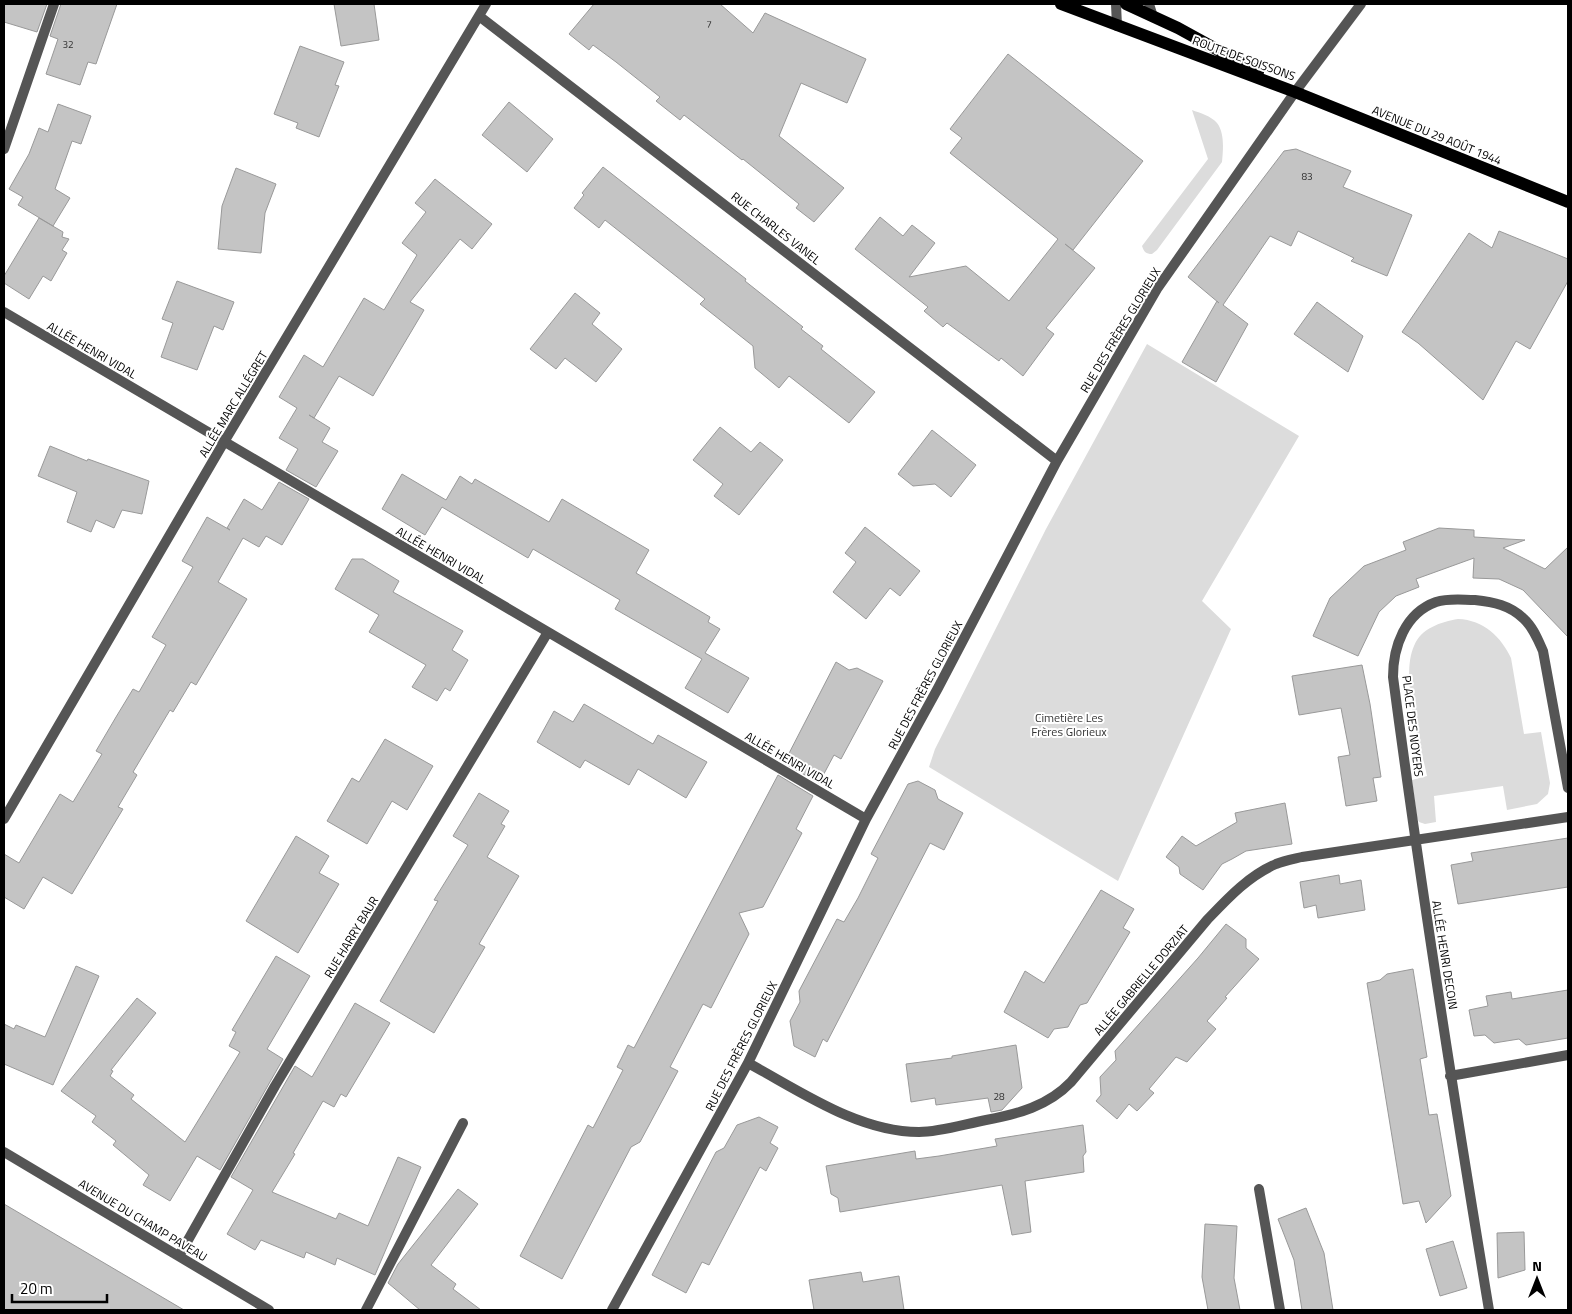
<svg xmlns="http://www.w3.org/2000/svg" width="1572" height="1314" font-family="'Titillium Web',sans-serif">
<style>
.green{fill:#dcdcdc}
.building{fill:#c4c4c4;stroke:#999}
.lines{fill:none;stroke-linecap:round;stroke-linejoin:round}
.minor{stroke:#555;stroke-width:10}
.primary{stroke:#000;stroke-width:12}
.labels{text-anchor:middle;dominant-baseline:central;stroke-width:4;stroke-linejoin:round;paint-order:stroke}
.number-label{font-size:10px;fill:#313131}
.street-label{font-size:12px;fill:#000;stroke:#fff}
.park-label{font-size:12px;fill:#333;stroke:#fff}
</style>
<rect width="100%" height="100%" fill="#fff"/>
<path class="green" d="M 1192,110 C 1200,113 1211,116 1217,123 C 1225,133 1223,151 1222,162 L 1157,250 L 1152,254 C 1146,254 1144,252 1142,246 L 1208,159 Z
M 1147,344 L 1299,436 L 1202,601 L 1231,629 L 1118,881 L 929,767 L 935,749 L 1046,529 Z
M 1458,619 C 1484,620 1501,637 1511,658 L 1524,734 L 1541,732 L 1550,783 L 1548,794 L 1537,804 L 1507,810 L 1503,786 L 1434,796 L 1436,822 L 1425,824 L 1419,822 L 1417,818 L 1412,780 L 1427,776 C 1420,742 1400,677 1414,646 C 1421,628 1441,622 1458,619 Z"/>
<path class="building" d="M 4,4 L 47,4 L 37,32 L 4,22 Z
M 61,4 L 117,4 L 96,64 L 88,62 L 80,85 L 46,74 L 58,39 L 50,36 Z
M 334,4 L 374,4 L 379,40 L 341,46 Z
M 594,4 L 720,4 L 753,33 L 765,13 L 866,59 L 847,103 L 801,83 L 779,136 L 844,188 L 814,222 L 796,208 L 799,204 L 743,159 L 742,160 L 684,115 L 680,120 L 656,101 L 660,97 L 616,62 L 593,45 L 589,50 L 569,34 Z
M 300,46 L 344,62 L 335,85 L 339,86 L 319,137 L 296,128 L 298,123 L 274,114 Z
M 1008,54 L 1143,161 L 1073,250 L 1065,244 L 1095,268 L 1046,328 L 1054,334 L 1023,376 L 1001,358 L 999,361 L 947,323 L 943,327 L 924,311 L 928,307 L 855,249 L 880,217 L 903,236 L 912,225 L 935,243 L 909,277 L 966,266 L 1009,301 L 1058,239 L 950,153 L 962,138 L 950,129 Z
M 509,102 L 553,139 L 527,172 L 482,135 Z
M 58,104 L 91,116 L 81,144 L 72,141 L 55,189 L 70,198 L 53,226 L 18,205 L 23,197 L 9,189 L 29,154 L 39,128 L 48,132 Z
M 1296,149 L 1351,171 L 1343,187 L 1412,215 L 1387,276 L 1351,261 L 1354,258 L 1298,231 L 1291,246 L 1270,236 L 1223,305 L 1248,324 L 1216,382 L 1182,362 L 1217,301 L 1219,303 L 1188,277 L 1284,151 Z
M 603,167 L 746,279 L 745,281 L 803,327 L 801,329 L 823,346 L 821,349 L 875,392 L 849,423 L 789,376 L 779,388 L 755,368 L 753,346 L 700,304 L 705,299 L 605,220 L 599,228 L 574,208 L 584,195 L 582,193 Z
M 236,168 L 276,184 L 265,213 L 261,253 L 218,249 L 222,206 Z
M 435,179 L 492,224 L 472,249 L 460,239 L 410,302 L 424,310 L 373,396 L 339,376 L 314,418 L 309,415 L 330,428 L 322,442 L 338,451 L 316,487 L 286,470 L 298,449 L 279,438 L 297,408 L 279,397 L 304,355 L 323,367 L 364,298 L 384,310 L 417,255 L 402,243 L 426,212 L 415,203 Z
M 39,218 L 63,232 L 62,237 L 69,239 L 62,250 L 67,253 L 51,281 L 43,276 L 29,299 L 4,283 L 4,276 Z
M 1499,231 L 1568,259 L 1568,281 L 1530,349 L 1516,341 L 1483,400 L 1418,343 L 1402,332 L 1469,233 L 1492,248 Z
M 177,281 L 234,302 L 223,330 L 214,326 L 197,370 L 161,357 L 173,323 L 162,319 Z
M 575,293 L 600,313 L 592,324 L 622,349 L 596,382 L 565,358 L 556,369 L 530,349 Z
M 1317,302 L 1363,336 L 1348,372 L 1294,334 Z
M 720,427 L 751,452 L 760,442 L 783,460 L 739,515 L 714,496 L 723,484 L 693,460 Z
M 932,430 L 976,465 L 951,497 L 935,484 L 913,486 L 898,474 Z
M 50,446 L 87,461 L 88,459 L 149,481 L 142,514 L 122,510 L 114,528 L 96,520 L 91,532 L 67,522 L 77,492 L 38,476 Z
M 402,474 L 446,500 L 460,476 L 472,484 L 475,479 L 549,522 L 562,499 L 649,550 L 636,573 L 710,617 L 708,622 L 720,629 L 705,653 L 749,678 L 728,713 L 685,688 L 702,659 L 615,609 L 620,600 L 533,549 L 528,558 L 442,507 L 425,535 L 382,509 Z
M 279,482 L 309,499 L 282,545 L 266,536 L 259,547 L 243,538 L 218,582 L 247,599 L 196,685 L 191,682 L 173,712 L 170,710 L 133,772 L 137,775 L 118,807 L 123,809 L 72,894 L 43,877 L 24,909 L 4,897 L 4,854 L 19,863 L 60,794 L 73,802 L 102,754 L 96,751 L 116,717 L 133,689 L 139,692 L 166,645 L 152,637 L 193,567 L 182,561 L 207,517 L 230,530 L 227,528 L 244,499 L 262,510 Z
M 865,527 L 920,571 L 900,596 L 890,588 L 866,619 L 833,592 L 856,562 L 845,553 Z
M 1439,528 L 1474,530 L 1474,537 L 1525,540 L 1503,548 L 1545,569 L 1568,547 L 1568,637 L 1523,590 L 1499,579 L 1473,578 L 1474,558 L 1416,579 L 1419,587 L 1396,596 L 1379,612 L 1358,656 L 1313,636 L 1330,598 L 1364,566 L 1406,550 L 1403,542 Z
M 352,559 L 363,559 L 399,581 L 393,592 L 463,631 L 452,650 L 468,660 L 450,691 L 445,688 L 437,701 L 412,687 L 426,665 L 369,632 L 379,615 L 335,589 Z
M 836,662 L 849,670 L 857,668 L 883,681 L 841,759 L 834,755 L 819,783 L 784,763 Z
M 1362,665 L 1370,704 L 1381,777 L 1373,778 L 1377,801 L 1346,806 L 1338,757 L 1350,755 L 1341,708 L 1299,715 L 1292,676 Z
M 584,704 L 653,744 L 658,735 L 707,762 L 686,798 L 638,769 L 629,785 L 585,760 L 580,768 L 537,742 L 554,711 L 573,722 Z
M 385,739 L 433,766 L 407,810 L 392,801 L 367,844 L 327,821 L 352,778 L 359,782 Z
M 778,775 L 813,796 L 796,829 L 802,833 L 763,907 L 739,913 L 749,934 L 711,1008 L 703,1004 L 670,1067 L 678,1071 L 640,1142 L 631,1147 L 562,1279 L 520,1256 L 588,1125 L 593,1128 L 623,1070 L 617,1067 L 628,1045 L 634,1048 Z
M 918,781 L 935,790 L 938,799 L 963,813 L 944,850 L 930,843 L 827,1042 L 823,1039 L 815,1057 L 794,1046 L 790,1021 L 800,1002 L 799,991 L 837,919 L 844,922 L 858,898 L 878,858 L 871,854 L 908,784 Z
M 479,793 L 509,811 L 501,824 L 505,826 L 487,857 L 519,876 L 479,944 L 485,947 L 434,1033 L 380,1001 L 438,901 L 434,900 L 468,845 L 453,836 Z
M 1285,803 L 1292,844 L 1246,851 L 1232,859 L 1222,864 L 1203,890 L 1180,874 L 1179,867 L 1166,857 L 1182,836 L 1196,846 L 1237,822 L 1235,813 Z
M 296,836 L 329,856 L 319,873 L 339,884 L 298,953 L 246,921 Z
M 1568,838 L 1568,887 L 1458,904 L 1451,865 L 1473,861 L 1471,853 Z
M 1339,875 L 1340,884 L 1361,880 L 1365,910 L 1318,918 L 1316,905 L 1304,908 L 1300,882 Z
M 1101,890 L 1134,909 L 1123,928 L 1130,932 L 1087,1003 L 1080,1005 L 1068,1027 L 1054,1029 L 1048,1038 L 1004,1012 L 1025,971 L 1044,983 Z
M 1226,924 L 1246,939 L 1246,948 L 1259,959 L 1225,997 L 1227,998 L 1207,1021 L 1216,1029 L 1187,1062 L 1176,1057 L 1149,1089 L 1154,1093 L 1137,1111 L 1129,1104 L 1117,1119 L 1096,1101 L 1101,1095 L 1100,1077 L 1116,1060 L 1115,1051 L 1198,958 Z
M 276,956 L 310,976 L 267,1049 L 283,1059 L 220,1170 L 197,1156 L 170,1201 L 143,1185 L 149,1175 L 113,1145 L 116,1141 L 92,1122 L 96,1116 L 61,1091 L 137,998 L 156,1013 L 111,1070 L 113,1071 L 110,1076 L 134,1095 L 131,1099 L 185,1142 L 240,1052 L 229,1046 L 236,1032 L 232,1030 Z
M 76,966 L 99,976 L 53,1085 L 4,1064 L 4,1024 L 14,1029 L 16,1025 L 45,1037 Z
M 1413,969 L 1427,1057 L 1420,1059 L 1429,1115 L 1437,1114 L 1451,1196 L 1426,1223 L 1419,1201 L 1403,1204 L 1367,983 L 1380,980 L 1387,974 Z
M 1568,990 L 1568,1038 L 1526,1045 L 1519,1039 L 1494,1043 L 1485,1035 L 1474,1036 L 1469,1010 L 1488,1006 L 1486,996 L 1511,992 L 1512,999 Z
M 355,1003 L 390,1023 L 346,1097 L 341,1094 L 334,1107 L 323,1101 L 293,1153 L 295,1154 L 272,1192 L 336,1219 L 339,1213 L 368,1226 L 398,1157 L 421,1167 L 375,1275 L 337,1258 L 335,1265 L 306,1252 L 304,1258 L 261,1240 L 255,1250 L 227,1234 L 253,1190 L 231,1177 L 295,1066 L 312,1077 Z
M 1016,1045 L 1022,1088 L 1002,1110 L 991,1112 L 988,1098 L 936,1105 L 935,1098 L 911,1102 L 906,1064 L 952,1058 L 952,1056 Z
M 759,1117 L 778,1127 L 770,1143 L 778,1148 L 766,1171 L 760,1167 L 709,1265 L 702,1262 L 686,1293 L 652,1275 L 716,1152 L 724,1148 L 737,1125 Z
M 1083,1125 L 1086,1152 L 1083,1156 L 1084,1172 L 1025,1181 L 1031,1232 L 1012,1235 L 1002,1185 L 840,1212 L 838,1198 L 831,1194 L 826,1166 L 915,1151 L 916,1159 L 939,1156 L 997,1146 L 995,1139 Z
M 458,1189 L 478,1204 L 431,1265 L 456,1284 L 453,1289 L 481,1310 L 420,1310 L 388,1283 L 398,1264 Z
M 4,1204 L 184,1310 L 4,1310 Z
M 1306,1208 L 1324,1253 L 1333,1310 L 1302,1310 L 1294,1260 L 1278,1219 Z
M 1205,1224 L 1237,1226 L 1234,1278 L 1240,1310 L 1208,1310 L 1202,1277 Z
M 1524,1232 L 1525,1270 L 1498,1278 L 1497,1233 Z
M 1453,1241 L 1467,1288 L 1440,1296 L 1426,1249 Z
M 861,1272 L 863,1282 L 899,1276 L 904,1310 L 814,1310 L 809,1280 Z"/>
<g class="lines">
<path class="minor" d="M 1116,4 L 1117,26
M 1149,4 L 1153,17
M 479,16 L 1057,461
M 4,149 L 54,4
M 4,312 L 866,819
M 4,819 L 224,442 L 486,4
M 748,1063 C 800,1091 858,1132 919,1132 C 940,1132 965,1124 986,1120 C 1018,1114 1048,1106 1071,1082 L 1207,920 C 1227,899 1248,876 1276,864 C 1284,861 1294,859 1302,857 L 1568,817
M 1450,1076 L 1568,1055
M 4,1152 L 269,1310
M 1259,1189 L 1280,1310
M 179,1256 L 275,1086 L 548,632
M 366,1310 L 463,1123
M 612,1310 L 748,1063 L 866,819 L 938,688 L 1057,461 L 1157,289 L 1295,92 L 1361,4
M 1489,1310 C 1454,1099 1421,889 1393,677 C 1393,647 1405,613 1436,602 C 1449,598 1462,600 1475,600 C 1493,602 1510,605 1524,619 C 1533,627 1538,640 1543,651 L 1568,788"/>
<path class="primary" d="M 1061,4 L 1295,92 L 1568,202
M 1126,4 L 1178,28 L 1258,72"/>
</g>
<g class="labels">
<g class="number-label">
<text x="709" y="24">7</text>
<text x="68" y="44">32</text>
<text x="1307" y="176">83</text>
<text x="999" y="1096">28</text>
</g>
<g class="street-label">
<text transform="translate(1244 58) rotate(20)">ROUTE DE SOISSONS</text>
<text transform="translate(1437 135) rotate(22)">AVENUE DU 29 AOÛT 1944</text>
<text transform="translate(776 228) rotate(38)">RUE CHARLES VANEL</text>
<text transform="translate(1120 330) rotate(-59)">RUE DES FRÈRES GLORIEUX</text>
<text transform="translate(92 350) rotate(30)">ALLÉE HENRI VIDAL</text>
<text transform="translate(233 404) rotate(-59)">ALLÉE MARC ALLÉGRET</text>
<text transform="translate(441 555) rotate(30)">ALLÉE HENRI VIDAL</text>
<text transform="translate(925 685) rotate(-62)">RUE DES FRÈRES GLORIEUX</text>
<text transform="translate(1413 726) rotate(83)">PLACE DES NOYERS</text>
<text transform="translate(790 760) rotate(30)">ALLÉE HENRI VIDAL</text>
<text transform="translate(351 937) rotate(-59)">RUE HARRY BAUR</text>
<text transform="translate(1445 955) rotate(81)">ALLÉE HENRI DECOIN</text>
<text transform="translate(1141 980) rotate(-50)">ALLÉE GABRIELLE DORZIAT</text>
<text transform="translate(741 1046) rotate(-63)">RUE DES FRÈRES GLORIEUX</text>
<text transform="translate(143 1220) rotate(31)">AVENUE DU CHAMP PAVEAU</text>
</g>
<g class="park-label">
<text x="1069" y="717">Cimetière Les<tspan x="1069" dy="14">Frères Glorieux</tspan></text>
</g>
</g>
<rect width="1572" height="1314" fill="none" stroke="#000000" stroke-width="10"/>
<g transform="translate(1537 1279)" stroke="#ffffff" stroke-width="4" paint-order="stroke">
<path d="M0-4L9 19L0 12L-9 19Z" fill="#000000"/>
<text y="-8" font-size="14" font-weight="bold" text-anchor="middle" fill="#000000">N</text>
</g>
<path d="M12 1294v8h95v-8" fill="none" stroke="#000000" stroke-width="2.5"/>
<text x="20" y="1294" font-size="15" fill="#000000" stroke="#ffffff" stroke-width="4" paint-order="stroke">20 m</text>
</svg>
